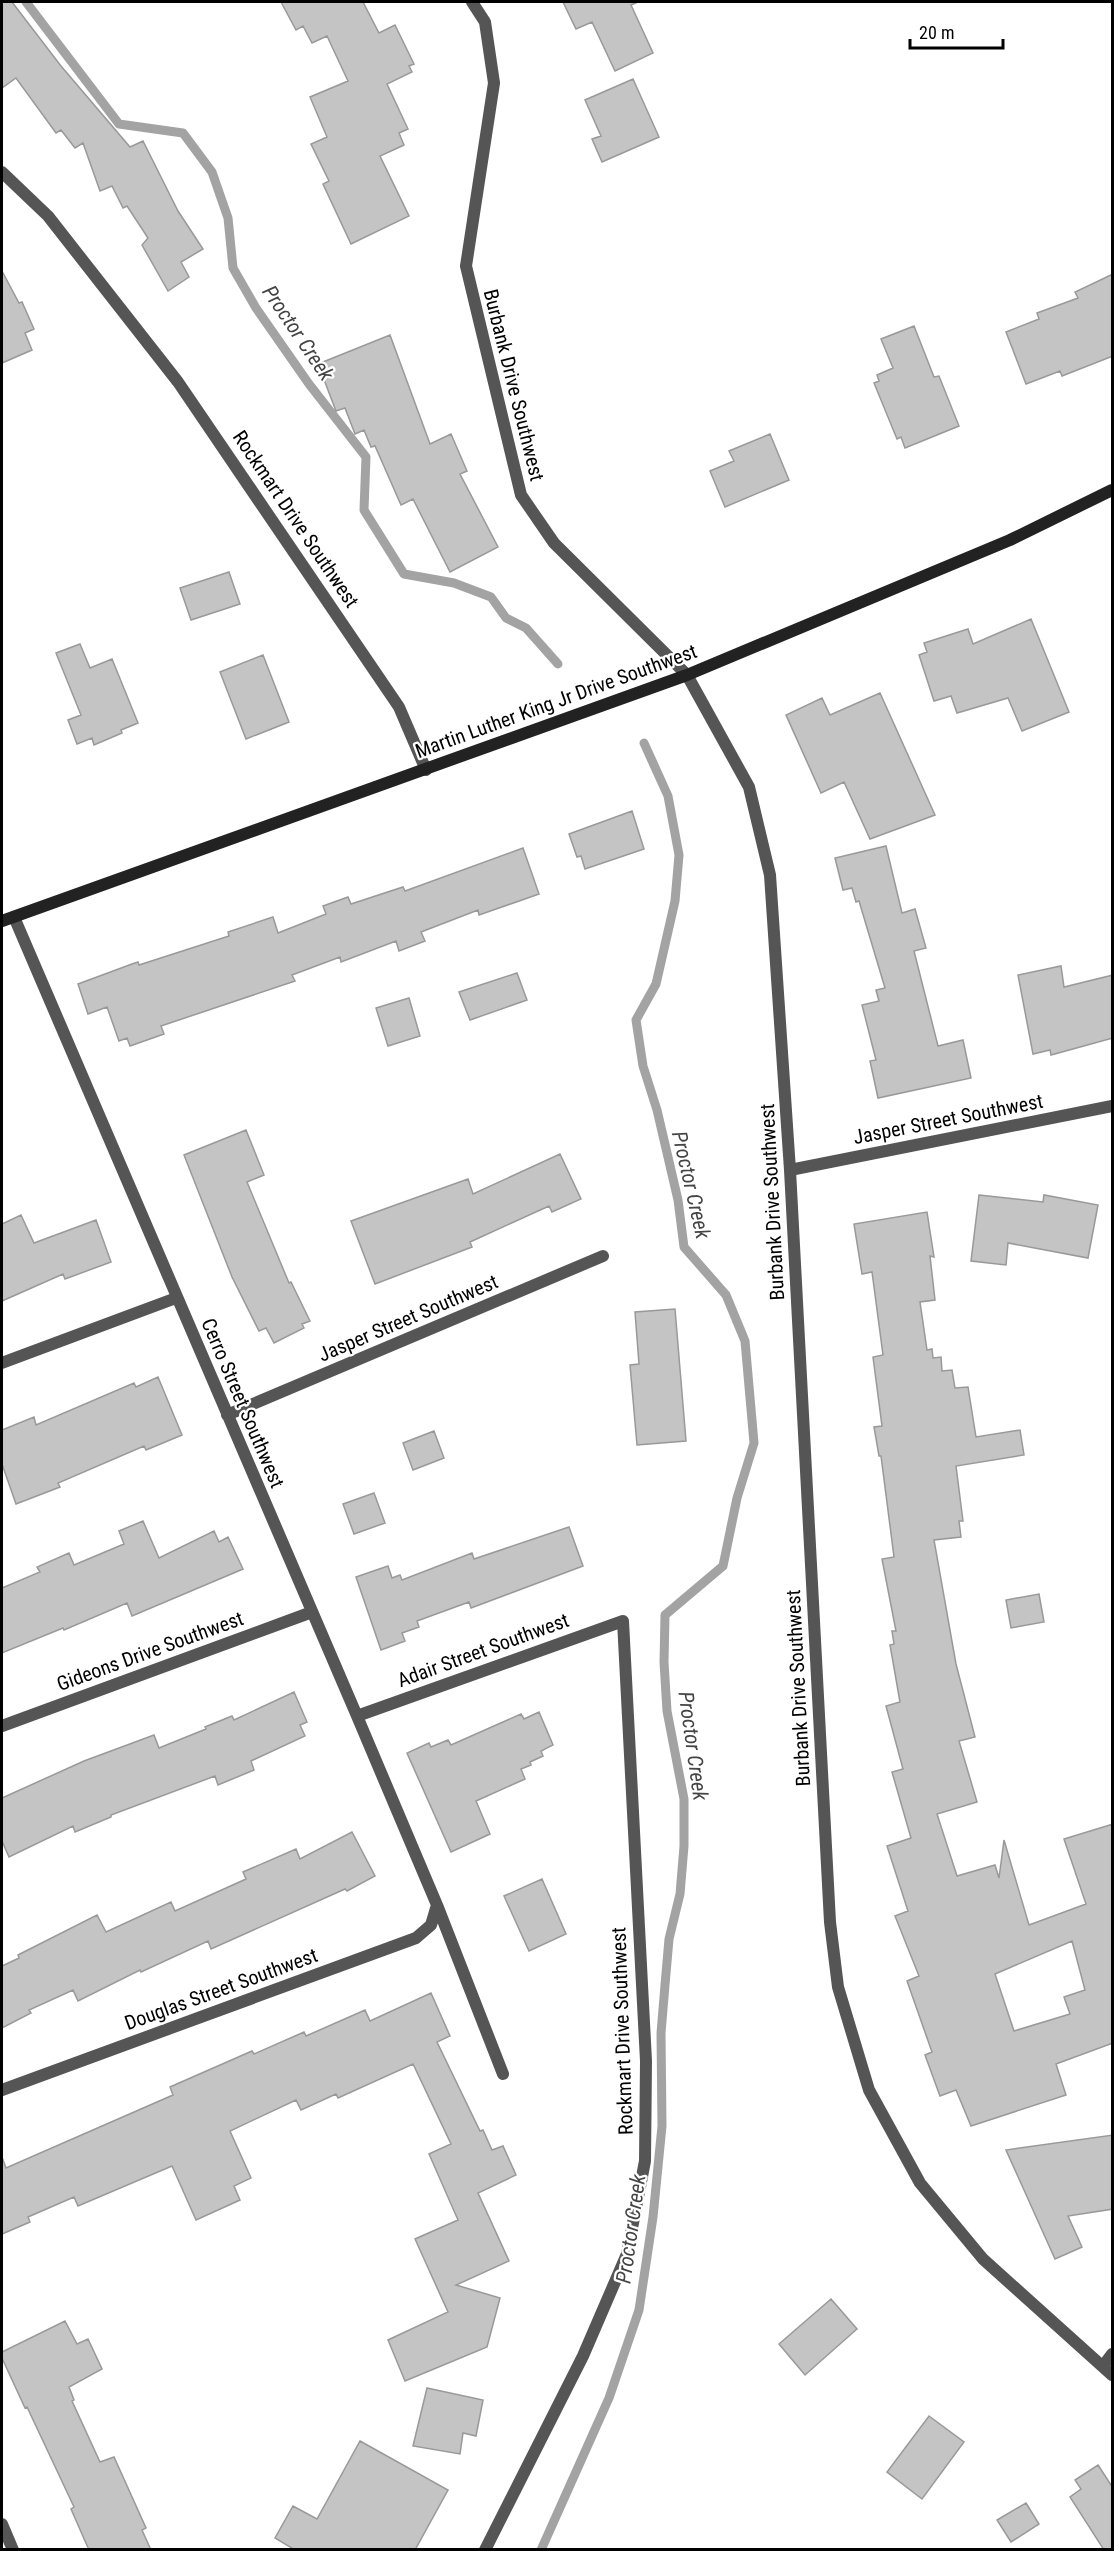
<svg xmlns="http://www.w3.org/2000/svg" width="1114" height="2551" font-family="'Roboto Condensed',sans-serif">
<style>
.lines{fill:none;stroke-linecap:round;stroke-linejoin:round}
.stream{stroke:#a3a3a3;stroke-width:9}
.building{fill:#c4c4c4;stroke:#999;stroke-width:1.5;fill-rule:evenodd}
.street{stroke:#555;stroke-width:12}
.secondary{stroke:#222;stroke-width:12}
.labels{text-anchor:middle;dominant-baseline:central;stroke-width:4.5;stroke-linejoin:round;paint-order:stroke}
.street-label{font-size:20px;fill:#000;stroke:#fff}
.water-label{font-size:21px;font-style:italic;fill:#444;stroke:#fff}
</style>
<rect width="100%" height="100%" fill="#fff"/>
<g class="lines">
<path class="stream" d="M 26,2 L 119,124 L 183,133 L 212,172 L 228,218 L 233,268 L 256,308 L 309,384 L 366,457 L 364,510 L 404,574 L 454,583 L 491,597 L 506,618 L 526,628 L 558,664
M 541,2550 L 609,2398 L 639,2310 L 653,2217 L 662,2126 L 661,2033 L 665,1985 L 669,1939 L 680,1894 L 684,1846 L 684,1799 L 667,1711 L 664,1662 L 665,1615 L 723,1566 L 737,1498 L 754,1443 L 745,1341 L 726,1295 L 684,1247 L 678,1200 L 657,1110 L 643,1066 L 636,1020 L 656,984 L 675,901 L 679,855 L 668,796 L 644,743"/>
</g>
<path class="building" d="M 2,2 L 12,2 L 61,66 L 130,147 L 143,141 L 178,211 L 203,249 L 181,262 L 189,277 L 168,291 L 142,245 L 148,238 L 127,206 L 123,208 L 112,186 L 100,191 L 83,143 L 75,148 L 61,130 L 56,133 L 16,78 L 2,88 Z
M 281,2 L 363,2 L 379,33 L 395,25 L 414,64 L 409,66 L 412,72 L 387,84 L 408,129 L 399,133 L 404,145 L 380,156 L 409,216 L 351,244 L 323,184 L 329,181 L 311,144 L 327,137 L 310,97 L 348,81 L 327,36 L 312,43 L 303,26 L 296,30 Z
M 563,2 L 638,2 L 631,5 L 653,53 L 615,71 L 592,22 L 576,29 Z
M 633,79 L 659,137 L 602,162 L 592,139 L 601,136 L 585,100 Z
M 2,271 L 19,303 L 22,302 L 34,329 L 25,333 L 32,350 L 2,363 Z
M 1113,274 L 1113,356 L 1062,376 L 1060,371 L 1026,384 L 1006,332 L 1039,319 L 1037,313 L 1078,298 L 1075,292 Z
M 914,326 L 934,377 L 939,376 L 959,426 L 905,448 L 901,437 L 897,439 L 874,383 L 879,381 L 877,375 L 893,368 L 881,339 Z
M 390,335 L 430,444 L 451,434 L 467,471 L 460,474 L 498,547 L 450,572 L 413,499 L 401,505 L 375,446 L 371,447 L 364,430 L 355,434 L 345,408 L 336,411 L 318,364 Z
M 770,434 L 789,480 L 725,507 L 710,471 L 734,461 L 729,451 Z
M 229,572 L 240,604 L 191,620 L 180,588 Z
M 1031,619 L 1069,712 L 1022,731 L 1008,698 L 957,713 L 951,696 L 934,701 L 919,655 L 927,652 L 924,643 L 968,629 L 973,644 Z
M 80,644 L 90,668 L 112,659 L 138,723 L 121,730 L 122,733 L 94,745 L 92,738 L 77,744 L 68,720 L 81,715 L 56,653 Z
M 263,655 L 289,722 L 246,739 L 220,672 Z
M 880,693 L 935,815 L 870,839 L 844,782 L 821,793 L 786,715 L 822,698 L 830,715 Z
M 632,811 L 644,849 L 585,869 L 581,856 L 577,857 L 569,834 Z
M 886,846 L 902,913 L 915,909 L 926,948 L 914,951 L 938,1046 L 963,1040 L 971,1078 L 878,1098 L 870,1061 L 876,1060 L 862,1005 L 879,1001 L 876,990 L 885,988 L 859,901 L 856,902 L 852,888 L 843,890 L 835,858 Z
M 523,848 L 539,894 L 479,915 L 478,910 L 421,932 L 425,941 L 399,951 L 396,941 L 341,962 L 340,957 L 292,975 L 295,981 L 161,1026 L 164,1034 L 130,1046 L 127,1038 L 119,1041 L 107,1007 L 88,1014 L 78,984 L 132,964 L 138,962 L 139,965 L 229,936 L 228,932 L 273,917 L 278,933 L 326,914 L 323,906 L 348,897 L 351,904 L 403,887 L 405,891 Z
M 1061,966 L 1064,987 L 1113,975 L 1113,1038 L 1051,1055 L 1050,1050 L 1033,1054 L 1018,975 Z
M 517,973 L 527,1000 L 470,1020 L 459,992 Z
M 409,998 L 420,1036 L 388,1046 L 376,1008 Z
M 246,1130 L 264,1175 L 247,1182 L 289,1283 L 291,1282 L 310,1321 L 302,1324 L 304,1328 L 274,1343 L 266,1328 L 259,1331 L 232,1277 L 184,1155 Z
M 560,1154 L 581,1199 L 552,1212 L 549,1206 L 470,1242 L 472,1247 L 375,1284 L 351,1221 L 468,1179 L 473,1194 Z
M 979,1195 L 1043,1202 L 1044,1195 L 1098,1205 L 1088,1258 L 1008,1243 L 1006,1265 L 971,1261 Z
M 927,1212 L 934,1257 L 930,1256 L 935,1300 L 920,1302 L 927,1350 L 932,1349 L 933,1358 L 941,1357 L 942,1371 L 952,1370 L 955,1388 L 968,1387 L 976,1437 L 1020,1430 L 1024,1455 L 956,1466 L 963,1521 L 959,1521 L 961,1537 L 934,1540 L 956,1664 L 975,1737 L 959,1741 L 977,1802 L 937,1814 L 957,1876 L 995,1865 L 999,1878 L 1004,1840 L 1029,1925 L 1086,1904 L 1064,1839 L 1113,1824 L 1113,2043 L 1056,2064 L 1066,2095 L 971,2126 L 956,2090 L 940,2096 L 925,2055 L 932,2052 L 907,1981 L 919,1976 L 895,1916 L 908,1911 L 887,1846 L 911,1838 L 892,1772 L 903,1769 L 886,1706 L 900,1702 L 890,1645 L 894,1644 L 892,1631 L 896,1631 L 882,1559 L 894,1557 L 881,1456 L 879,1456 L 874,1427 L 882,1426 L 873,1357 L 883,1355 L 872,1272 L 862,1274 L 854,1224 ZM 1072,1941 L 1085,1990 L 1064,1997 L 1070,2014 L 1014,2031 L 995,1974 Z
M 21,1215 L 34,1243 L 96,1220 L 111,1262 L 65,1279 L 63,1274 L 2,1301 L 2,1224 Z
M 675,1309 L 686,1441 L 637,1445 L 630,1365 L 639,1364 L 635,1312 Z
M 158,1377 L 182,1435 L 146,1450 L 144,1446 L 58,1483 L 60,1487 L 16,1504 L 2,1464 L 2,1430 L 34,1417 L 36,1425 L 134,1383 L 136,1387 Z
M 434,1431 L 444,1458 L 413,1470 L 403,1443 Z
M 374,1493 L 385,1523 L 354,1534 L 343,1504 Z
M 143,1521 L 159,1558 L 214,1531 L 219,1542 L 228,1537 L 243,1569 L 132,1616 L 127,1603 L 64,1630 L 63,1628 L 2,1653 L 2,1588 L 40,1572 L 37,1567 L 69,1553 L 74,1565 L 124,1544 L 119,1531 Z
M 569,1527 L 583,1566 L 471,1608 L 469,1602 L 417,1621 L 419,1627 L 402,1633 L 405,1641 L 381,1650 L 356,1577 L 388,1566 L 392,1578 L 400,1575 L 402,1580 L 472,1553 L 474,1559 Z
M 1039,1594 L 1044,1622 L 1011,1628 L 1006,1600 Z
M 294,1692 L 307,1722 L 300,1725 L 305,1736 L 251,1761 L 254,1770 L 218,1785 L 215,1776 L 111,1815 L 111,1817 L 75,1832 L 73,1826 L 9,1857 L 2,1841 L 2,1798 L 84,1761 L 154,1735 L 159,1748 L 206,1729 L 205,1727 L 232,1716 L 234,1720 Z
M 539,1712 L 553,1745 L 541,1751 L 543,1756 L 530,1762 L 531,1765 L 521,1769 L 525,1779 L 476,1801 L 490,1834 L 451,1852 L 407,1753 L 429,1743 L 431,1747 L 448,1740 L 451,1745 L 521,1714 L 524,1719 Z
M 352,1832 L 375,1876 L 347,1891 L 345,1889 L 211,1949 L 208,1941 L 141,1972 L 140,1970 L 78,2001 L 73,1990 L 29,2010 L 31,2013 L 2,2028 L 2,1966 L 19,1958 L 18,1955 L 97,1915 L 106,1932 L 171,1902 L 175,1911 L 246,1879 L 243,1872 L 296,1849 L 300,1859 Z
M 542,1879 L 566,1934 L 529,1951 L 504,1896 Z
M 431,1993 L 450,2036 L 437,2042 L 480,2131 L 483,2130 L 492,2150 L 503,2146 L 516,2175 L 478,2193 L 509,2261 L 456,2285 L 500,2298 L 487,2347 L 405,2381 L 388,2340 L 448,2312 L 415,2239 L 458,2220 L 429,2154 L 451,2144 L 413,2064 L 338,2098 L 336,2094 L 301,2110 L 296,2100 L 230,2131 L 251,2178 L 234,2186 L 240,2200 L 196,2220 L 172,2166 L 78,2206 L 74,2197 L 28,2217 L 30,2222 L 2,2234 L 2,2157 L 6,2168 L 173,2095 L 170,2087 L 252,2051 L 254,2054 L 304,2032 L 306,2036 L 365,2010 L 370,2021 Z
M 1113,2135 L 1113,2209 L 1068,2216 L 1082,2247 L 1055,2259 L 1006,2150 Z
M 831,2299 L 857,2329 L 805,2375 L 779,2344 Z
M 65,2321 L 77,2344 L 88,2339 L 102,2369 L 69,2387 L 74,2400 L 72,2401 L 100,2462 L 114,2457 L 146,2528 L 142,2530 L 151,2550 L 89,2550 L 71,2509 L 74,2507 L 27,2407 L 25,2408 L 2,2358 L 2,2352 Z
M 427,2388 L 483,2400 L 476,2436 L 463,2433 L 460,2454 L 413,2446 Z
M 929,2416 L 964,2442 L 922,2499 L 887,2472 Z
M 360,2441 L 448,2490 L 415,2550 L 295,2550 L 275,2538 L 293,2506 L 317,2519 Z
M 1098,2465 L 1113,2488 L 1113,2550 L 1104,2550 L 1070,2497 L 1081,2489 L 1075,2480 Z
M 1026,2503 L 1039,2524 L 1011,2542 L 997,2520 Z"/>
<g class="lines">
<path class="street" d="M 472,2 L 485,22 L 494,83 L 466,266 L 521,495 L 554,543 L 687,675 L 749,787 L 770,875 L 790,1170 L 830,1922 L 838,1987 L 869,2090 L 920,2183 L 983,2259 L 1112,2375
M 2,172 L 48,216 L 178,382 L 399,707 L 426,770
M 14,917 L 357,1716 L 437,1905 L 503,2074
M 790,1170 L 1112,1106
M 2,1363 L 176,1298
M 227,1415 L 603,1256
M 357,1716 L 623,1621 L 646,2061 L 645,2161 L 627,2254 L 583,2356 L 485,2550
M 2,1726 L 312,1612
M 2,2090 L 416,1938 L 431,1925 L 437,1905
M 1103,2366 L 1112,2354
M 2,2524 L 13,2550"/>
<path class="secondary" d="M 2,921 L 687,675 L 1010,540 L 1112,490"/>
</g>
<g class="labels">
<g class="street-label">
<text transform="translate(514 385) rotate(76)">Burbank Drive Southwest</text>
<text transform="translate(296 519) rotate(56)">Rockmart Drive Southwest</text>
<text transform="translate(556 701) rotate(-20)">Martin Luther King Jr Drive Southwest</text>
<text transform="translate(948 1119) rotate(-11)">Jasper Street Southwest</text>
<text transform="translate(772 1202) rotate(-93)">Burbank Drive Southwest</text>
<text transform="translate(408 1318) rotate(-23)">Jasper Street Southwest</text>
<text transform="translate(243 1403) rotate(67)">Cerro Street Southwest</text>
<text transform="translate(483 1650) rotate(-20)">Adair Street Southwest</text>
<text transform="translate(150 1651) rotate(-20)">Gideons Drive Southwest</text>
<text transform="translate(798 1688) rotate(-93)">Burbank Drive Southwest</text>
<text transform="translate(221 1989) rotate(-20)">Douglas Street Southwest</text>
<text transform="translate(622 2031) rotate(-92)">Rockmart Drive Southwest</text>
</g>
<g class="water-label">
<text transform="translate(298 333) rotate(56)">Proctor Creek</text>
<text transform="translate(691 1185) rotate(77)">Proctor Creek</text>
<text transform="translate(693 1746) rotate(82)">Proctor Creek</text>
<text transform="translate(631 2229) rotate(-82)">Proctor Creek</text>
</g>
</g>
<rect width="1114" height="2551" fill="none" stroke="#000000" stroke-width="6"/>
<path d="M910 39v9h93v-9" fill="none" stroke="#000000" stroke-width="3"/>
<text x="919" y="39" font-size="18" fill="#000000" stroke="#ffffff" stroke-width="4.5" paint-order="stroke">20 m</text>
</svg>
